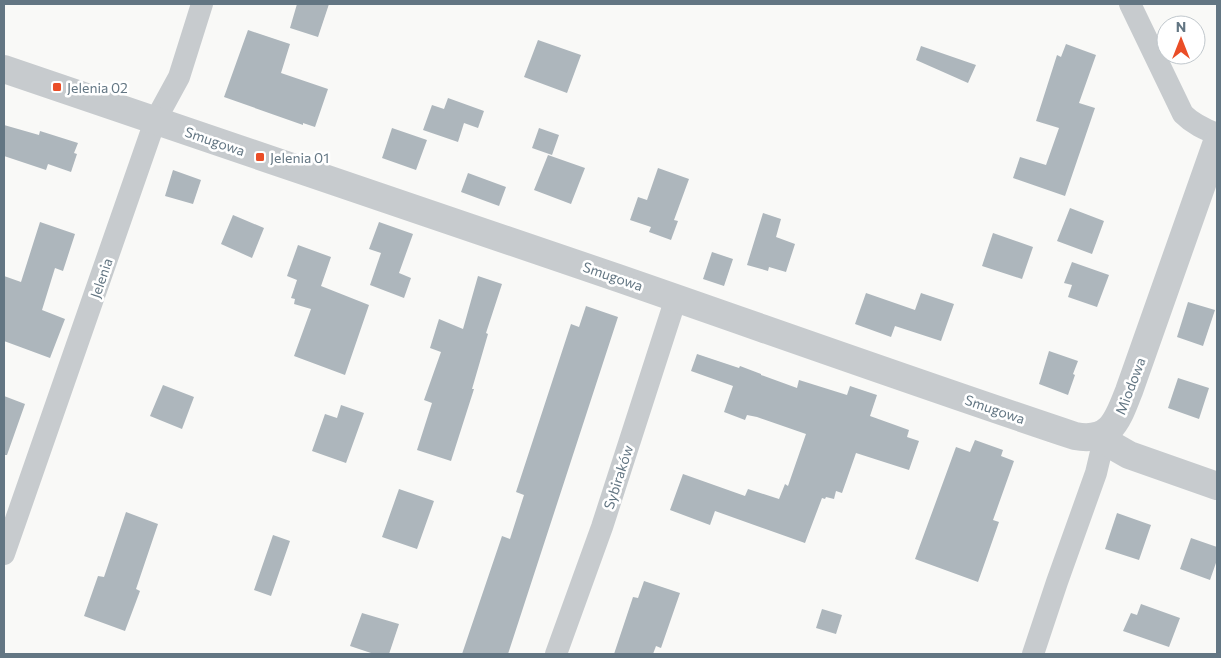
<svg xmlns="http://www.w3.org/2000/svg" width="1221" height="658" font-family="Commissioner,sans-serif">
<style>
.building{fill:#adb6bc}
.lines{fill:none;stroke-linecap:round;stroke-linejoin:round}
.minor{stroke:#c7cbce;stroke-width:22}
.tertiary{stroke:#c7cbce;stroke-width:28}
.poi-dot{fill:#ea4d27;stroke:#fff;stroke-width:2}
.labels{text-anchor:middle;dominant-baseline:central;stroke-width:5;stroke-linejoin:round;paint-order:stroke}
.poi-label{font-size:14px;fill:#637683;stroke:#fff;text-anchor:start}
.street-label{font-size:14px;fill:#637683;stroke:#fff}
</style>
<rect width="100%" height="100%" fill="#f9f9f7"/>
<path class="building" d="M 297,4 L 329,4 L 318,37 L 290,28 Z
M 248,30 L 290,44 L 281,73 L 328,89 L 315,127 L 303,123 L 303,125 L 224,97 Z
M 538,40 L 581,55 L 567,93 L 524,77 Z
M 1066,44 L 1096,55 L 1079,103 L 1095,108 L 1065,196 L 1013,178 L 1020,157 L 1046,165 L 1059,128 L 1036,121 L 1057,55 L 1061,57 Z
M 921,46 L 976,65 L 968,83 L 916,60 Z
M 448,98 L 484,111 L 478,128 L 464,123 L 458,142 L 423,130 L 432,105 L 444,109 Z
M 4,125 L 39,135 L 40,131 L 78,143 L 74,153 L 77,154 L 71,172 L 48,164 L 46,170 L 4,156 Z
M 392,128 L 427,140 L 416,170 L 382,158 Z
M 539,128 L 559,135 L 552,155 L 532,148 Z
M 548,155 L 585,168 L 571,204 L 534,190 Z
M 658,168 L 689,179 L 674,220 L 678,221 L 671,240 L 649,232 L 651,227 L 630,220 L 638,197 L 647,200 Z
M 173,170 L 201,180 L 193,204 L 165,196 Z
M 468,173 L 506,187 L 499,206 L 461,192 Z
M 1070,208 L 1104,221 L 1092,254 L 1057,241 Z
M 763,213 L 781,219 L 776,237 L 795,244 L 786,272 L 769,267 L 768,271 L 747,265 Z
M 233,215 L 264,228 L 252,258 L 221,244 Z
M 40,222 L 75,234 L 63,271 L 55,268 L 42,310 L 65,319 L 50,358 L 4,341 L 4,276 L 21,282 Z
M 379,222 L 413,234 L 399,273 L 411,278 L 404,298 L 370,285 L 381,253 L 369,249 Z
M 993,233 L 1033,247 L 1022,279 L 982,266 Z
M 298,245 L 331,257 L 321,286 L 369,305 L 345,375 L 294,356 L 311,309 L 294,304 L 295,299 L 291,298 L 297,280 L 287,276 Z
M 712,252 L 733,259 L 724,286 L 703,279 Z
M 1072,262 L 1109,275 L 1097,307 L 1068,297 L 1072,285 L 1064,283 Z
M 478,276 L 502,284 L 486,333 L 488,334 L 472,389 L 474,389 L 451,461 L 417,450 L 432,403 L 424,400 L 441,352 L 430,348 L 439,319 L 463,329 Z
M 866,293 L 915,310 L 921,293 L 954,304 L 941,341 L 895,326 L 891,337 L 855,324 Z
M 1188,302 L 1215,310 L 1203,346 L 1177,337 Z
M 586,306 L 618,317 L 508,654 L 462,654 L 502,536 L 510,539 L 524,495 L 516,492 L 571,324 L 579,327 Z
M 1049,351 L 1078,361 L 1073,374 L 1075,375 L 1068,395 L 1039,384 Z
M 697,354 L 739,368 L 740,366 L 761,374 L 761,375 L 797,388 L 799,380 L 847,395 L 850,386 L 877,395 L 870,416 L 909,430 L 907,437 L 919,441 L 909,470 L 856,453 L 842,493 L 836,491 L 834,499 L 826,497 L 825,499 L 822,498 L 805,543 L 715,511 L 710,525 L 670,510 L 683,474 L 745,496 L 748,489 L 779,499 L 785,484 L 788,486 L 806,434 L 757,417 L 747,415 L 745,420 L 724,412 L 733,386 L 691,371 Z
M 1178,378 L 1209,388 L 1199,419 L 1168,408 Z
M 163,385 L 194,397 L 182,429 L 150,416 Z
M 4,396 L 25,404 L 7,455 L 4,455 Z
M 341,405 L 364,413 L 346,463 L 312,451 L 325,414 L 337,418 Z
M 975,440 L 1003,450 L 1001,456 L 1014,461 L 993,520 L 999,522 L 978,582 L 915,559 L 956,447 L 970,452 Z
M 399,489 L 434,501 L 417,549 L 382,537 Z
M 126,512 L 158,524 L 136,589 L 140,591 L 125,631 L 84,616 L 98,576 L 104,577 Z
M 1117,513 L 1151,525 L 1139,560 L 1105,549 Z
M 273,535 L 290,541 L 271,596 L 254,590 Z
M 1191,538 L 1217,547 L 1217,560 L 1210,580 L 1180,569 Z
M 644,581 L 680,593 L 661,648 L 656,646 L 653,654 L 614,654 L 633,597 L 638,598 Z
M 1141,604 L 1180,618 L 1169,647 L 1123,631 L 1131,613 L 1137,615 Z
M 822,609 L 842,615 L 836,634 L 816,628 Z
M 362,613 L 399,624 L 389,654 L 374,654 L 350,646 Z"/>
<g class="lines">
<path class="minor" d="M 1130,4 L 1183,114 C 1193,124 1204,129 1217,134
M 4,554 L 155,121 L 179,77 L 202,4
M 556,654 L 602,527 L 676,298
M 1033,654 L 1057,582 L 1096,473 L 1101,452 L 1102,435"/>
<path class="tertiary" d="M 4,69 C 208,139 414,208 618,278 C 771,331 922,385 1075,436 C 1112,443 1118,418 1129,391 L 1217,142
M 1102,435 L 1115,447 L 1129,455 L 1217,486"/>
</g>
<g class="poi-dot">
<rect x="52" y="82" width="10" height="10" rx="2.5"/>
<rect x="255" y="152" width="10" height="10" rx="2.5"/>
</g>
<g class="labels">
<g class="poi-label">
<text x="67" y="87">Jelenia 02</text>
<text x="270" y="157">Jelenia 01</text>
</g>
<g class="street-label">
<text transform="translate(215 141) rotate(19)">Smugowa</text>
<text transform="translate(613 276) rotate(19)">Smugowa</text>
<text transform="translate(101 278) rotate(-71)">Jelenia</text>
<text transform="translate(1130 386) rotate(-69)">Miodowa</text>
<text transform="translate(995 409) rotate(19)">Smugowa</text>
<text transform="translate(618 477) rotate(-72)">Sybiraków</text>
</g>
</g>
<rect width="1221" height="658" fill="none" stroke="#637683" stroke-width="10"/>
<g transform="translate(1181 40)"><circle r="24" fill="#ffffff" stroke="#c1c8cd"/>
<path d="M0-4L9 19L0 12L-9 19Z" fill="#ea4d27"/>
<text y="-8" font-size="14" font-weight="bold" text-anchor="middle" fill="#637683">N</text>
</g>
</svg>
